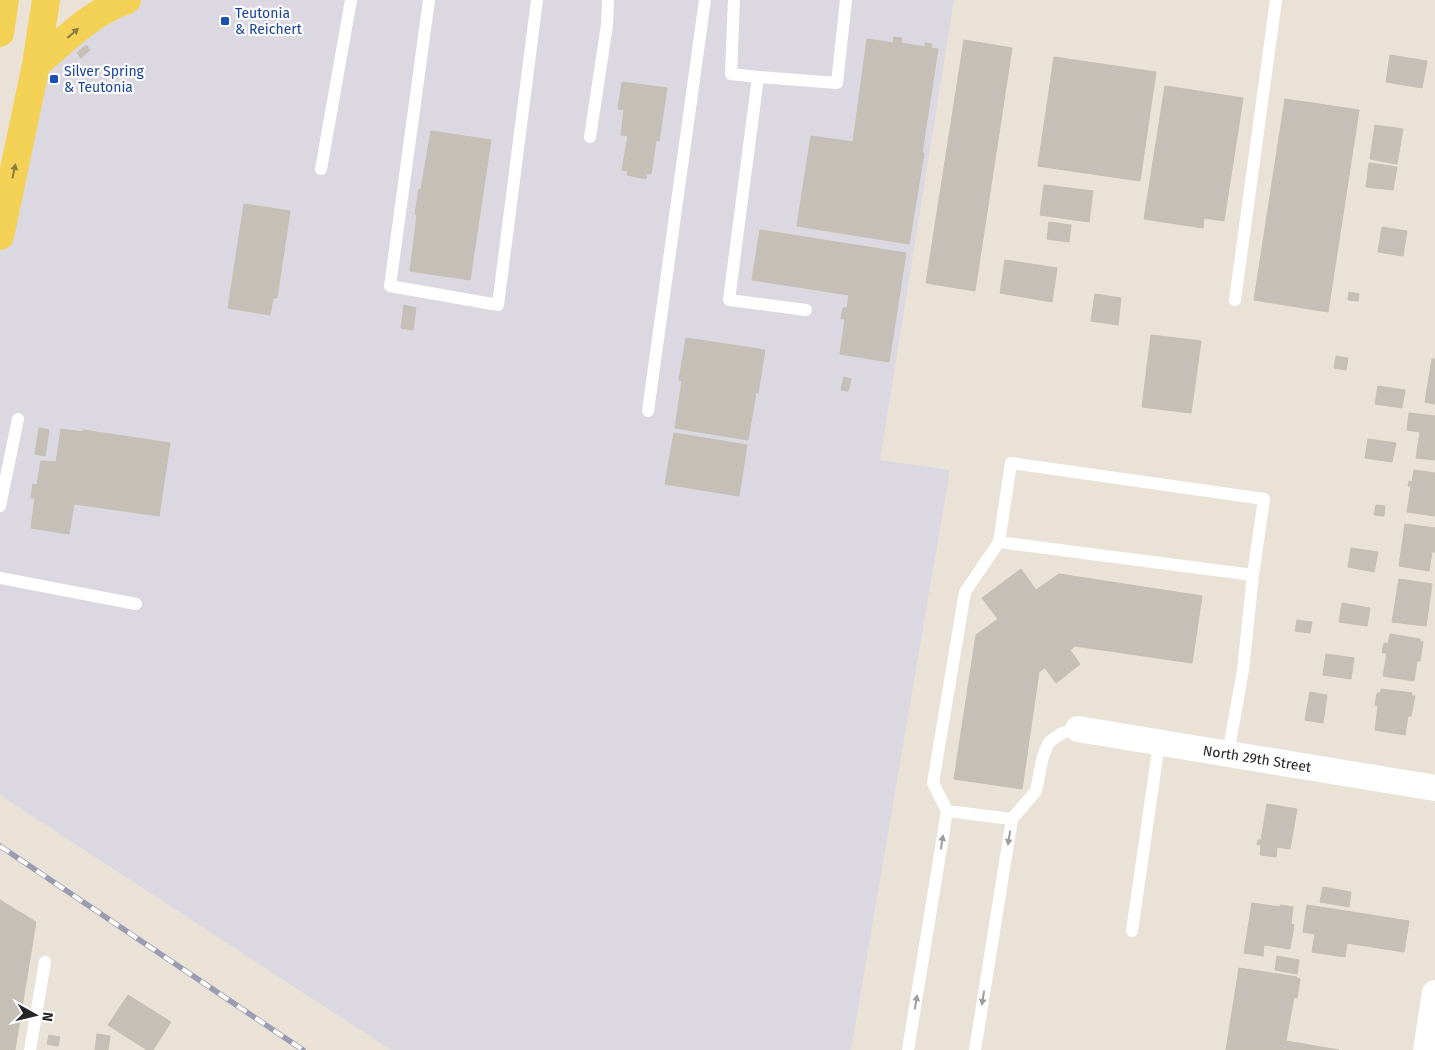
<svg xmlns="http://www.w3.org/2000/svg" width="1435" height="1050" font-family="'Fira Sans',sans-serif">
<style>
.industrial{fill:#dbd8e1}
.building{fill:#c5bfb7;stroke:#c5beb1}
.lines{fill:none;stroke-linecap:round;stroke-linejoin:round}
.service{stroke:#fff;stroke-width:12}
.minor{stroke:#fff;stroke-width:26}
.primary{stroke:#f2d154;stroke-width:28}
.rail-casing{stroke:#9a9db1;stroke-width:5.5}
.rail{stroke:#fff;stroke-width:4;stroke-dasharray:11;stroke-linecap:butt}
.oneway{fill:#8c7c3d}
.oneway2{fill:#9d9d9d}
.transit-dot{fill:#1a4fb4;stroke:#fff;stroke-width:2}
.labels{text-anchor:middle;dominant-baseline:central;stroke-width:4.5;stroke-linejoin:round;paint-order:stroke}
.transit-label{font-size:14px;fill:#164399;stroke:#fff;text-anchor:start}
.street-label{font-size:14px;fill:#262626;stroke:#fff}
</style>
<rect width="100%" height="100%" fill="#eae2d7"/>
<path class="industrial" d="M 127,0 L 954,0 L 880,460 L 950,470 L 851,1050 L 391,1050 L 0,795 L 0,236 L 36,65 Z"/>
<path class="building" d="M 894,37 L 902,38 L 901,43 L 925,47 L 925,43 L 932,44 L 931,48 L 938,49 L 922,153 L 924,153 L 909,244 L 797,226 L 811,136 L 853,142 L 867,39 L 893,43 Z
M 964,40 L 1012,48 L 975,291 L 926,283 Z
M 86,45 L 90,50 L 81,58 L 77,53 Z
M 1390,55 L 1427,61 L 1422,88 L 1386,82 Z
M 1054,57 L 1156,72 L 1140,181 L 1038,166 Z
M 622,82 L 667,88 L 659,141 L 656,140 L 651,174 L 646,173 L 646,179 L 627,175 L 628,171 L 622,170 L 628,136 L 621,135 L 624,110 L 618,109 Z
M 1165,86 L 1243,98 L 1224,221 L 1204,218 L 1203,228 L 1144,219 Z
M 1285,99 L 1359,110 L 1328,312 L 1254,300 Z
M 1375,125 L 1403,129 L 1397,164 L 1370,159 Z
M 431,131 L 491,140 L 470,280 L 410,271 L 417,215 L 415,214 L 419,189 L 421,189 Z
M 1369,163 L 1397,167 L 1393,190 L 1366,187 Z
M 1044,185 L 1093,191 L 1089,222 L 1040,215 Z
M 244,204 L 290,211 L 277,298 L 273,298 L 270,315 L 228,308 Z
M 1049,222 L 1071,225 L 1069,242 L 1047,239 Z
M 1382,227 L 1407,231 L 1403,256 L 1378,252 Z
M 760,230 L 906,253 L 889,362 L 840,354 L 845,319 L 841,319 L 843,308 L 847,308 L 849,295 L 752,280 Z
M 1005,260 L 1057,268 L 1052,302 L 1000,293 Z
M 1349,292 L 1359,294 L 1358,301 L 1348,300 Z
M 1095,294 L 1121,298 L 1118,325 L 1091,321 Z
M 404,305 L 416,308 L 413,330 L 401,328 Z
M 1151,335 L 1201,341 L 1191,413 L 1142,407 Z
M 686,338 L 765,350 L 758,393 L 756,392 L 748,440 L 675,428 L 682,381 L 679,380 Z
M 1336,356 L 1348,358 L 1346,370 L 1334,368 Z
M 1432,359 L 1435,359 L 1435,404 L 1425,402 Z
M 844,377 L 851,379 L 848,391 L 841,390 Z
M 1378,386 L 1405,390 L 1402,408 L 1375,404 Z
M 1409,413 L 1435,416 L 1435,460 L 1416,458 L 1420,432 L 1407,430 Z
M 39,428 L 49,430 L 45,456 L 35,454 Z
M 61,429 L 83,432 L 83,430 L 170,443 L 159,516 L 74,504 L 69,534 L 31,528 L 35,498 L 31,498 L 33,484 L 37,485 L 41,461 L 56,462 Z
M 674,433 L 747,445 L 739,496 L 665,484 Z
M 1368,439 L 1396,443 L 1392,462 L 1365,458 Z
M 1414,470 L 1435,473 L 1435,516 L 1407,512 L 1411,486 L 1408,486 L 1409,481 L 1412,482 Z
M 1376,505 L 1385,506 L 1384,516 L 1374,515 Z
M 1405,524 L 1435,528 L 1435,552 L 1432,552 L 1429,571 L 1399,566 Z
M 1351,548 L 1378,552 L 1374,572 L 1348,567 Z
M 1021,569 L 1036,590 L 1059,574 L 1202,596 L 1192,663 L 1075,646 L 1070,650 L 1080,664 L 1056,683 L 1045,668 L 1039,672 L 1022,789 L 954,779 L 976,635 L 998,619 L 982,598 Z
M 1399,579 L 1432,584 L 1426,626 L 1392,622 Z
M 1342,603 L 1370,608 L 1367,626 L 1339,622 Z
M 1297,620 L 1312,622 L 1310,633 L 1295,631 Z
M 1390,634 L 1420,639 L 1420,641 L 1423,642 L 1420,661 L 1417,661 L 1414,681 L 1383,676 L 1387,653 L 1382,653 L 1384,643 L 1388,644 Z
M 1326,654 L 1354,658 L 1351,679 L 1323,675 Z
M 1381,689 L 1412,693 L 1411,696 L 1415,696 L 1411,716 L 1408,716 L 1405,735 L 1375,730 L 1378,706 L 1375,705 L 1377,693 L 1380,693 Z
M 1310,692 L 1327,695 L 1323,723 L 1305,720 Z
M 1267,804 L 1297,809 L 1290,849 L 1277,847 L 1276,857 L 1260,855 L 1261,845 L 1257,844 L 1258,840 L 1261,840 Z
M 1323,887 L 1351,892 L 1349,907 L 1320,902 Z
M 0,900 L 36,922 L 15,1050 L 0,1050 Z
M 1252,903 L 1280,907 L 1280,905 L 1293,907 L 1291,924 L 1294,925 L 1290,949 L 1264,945 L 1263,956 L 1244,953 Z
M 1307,905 L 1409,921 L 1404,952 L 1347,943 L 1345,957 L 1312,952 L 1315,934 L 1303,932 Z
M 1277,956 L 1299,960 L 1297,974 L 1275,970 Z
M 1239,968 L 1297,977 L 1297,978 L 1300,979 L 1297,998 L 1294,997 L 1286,1041 L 1339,1050 L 1226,1050 Z
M 128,995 L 171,1022 L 153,1050 L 147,1050 L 108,1025 Z
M 97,1034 L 110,1036 L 108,1050 L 95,1050 Z
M 49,1035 L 60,1037 L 58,1046 L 47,1044 Z"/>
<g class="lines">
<path class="service" d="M 429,0 L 390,286 L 498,305 L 537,0
M 734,0 L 731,74 L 758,77 L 837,83 L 846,0
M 758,77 L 729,300 L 806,310
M 590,137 L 607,25 L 608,0
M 321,169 L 351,0
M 1235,300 L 1276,0
M 648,411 L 705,0
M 0,506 L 18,419
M 999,542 L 1011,463 L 1264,499 L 1253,575
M 0,578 L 136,604
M 947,811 L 1012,819 L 975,1050
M 1012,819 L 1036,791 L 1043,756 L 1049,742 L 1062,733 L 1078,729
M 1132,931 L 1159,743
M 30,1050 L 45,962
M 908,1050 L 947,811 L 933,783 L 965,592 L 999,542 L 1253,575 L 1243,670 L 1228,754"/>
<path class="minor" d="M 1078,729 L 1435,788
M 1426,1050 L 1435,993"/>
<path class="primary" d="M 0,33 L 5,0
M 36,65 C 65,40 90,13 127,0
M 0,236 L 36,65 L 46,0"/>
<g class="rail-casing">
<path id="rail" d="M 0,846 L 303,1050"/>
</g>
<use href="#rail" class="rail"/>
</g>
<defs><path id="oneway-solid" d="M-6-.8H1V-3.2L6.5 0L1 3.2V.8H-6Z" transform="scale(1.25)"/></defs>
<g class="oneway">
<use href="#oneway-solid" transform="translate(73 33) rotate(-41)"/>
<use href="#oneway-solid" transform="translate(14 171) rotate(-78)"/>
</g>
<g class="oneway2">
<use href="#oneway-solid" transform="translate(1009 838) rotate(99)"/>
<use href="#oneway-solid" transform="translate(942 842) rotate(-81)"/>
<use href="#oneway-solid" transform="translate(983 998) rotate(99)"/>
<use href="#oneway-solid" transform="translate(916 1002) rotate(-81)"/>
</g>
<g class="transit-dot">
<rect x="220" y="16" width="10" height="10" rx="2.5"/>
<rect x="49" y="74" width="10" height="10" rx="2.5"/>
</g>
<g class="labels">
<g class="transit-label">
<text x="235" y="13">Teutonia<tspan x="235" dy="16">&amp; Reichert</tspan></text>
<text x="64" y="71">Silver Spring<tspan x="64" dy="16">&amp; Teutonia</tspan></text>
</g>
<g class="street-label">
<text transform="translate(1257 759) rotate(9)">North 29th Street</text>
</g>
</g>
<g transform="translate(35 1015) rotate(98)" stroke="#ffffff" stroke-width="4" paint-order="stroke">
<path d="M0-4L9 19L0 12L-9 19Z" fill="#262626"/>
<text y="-8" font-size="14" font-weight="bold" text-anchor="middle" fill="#262626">N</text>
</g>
</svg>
